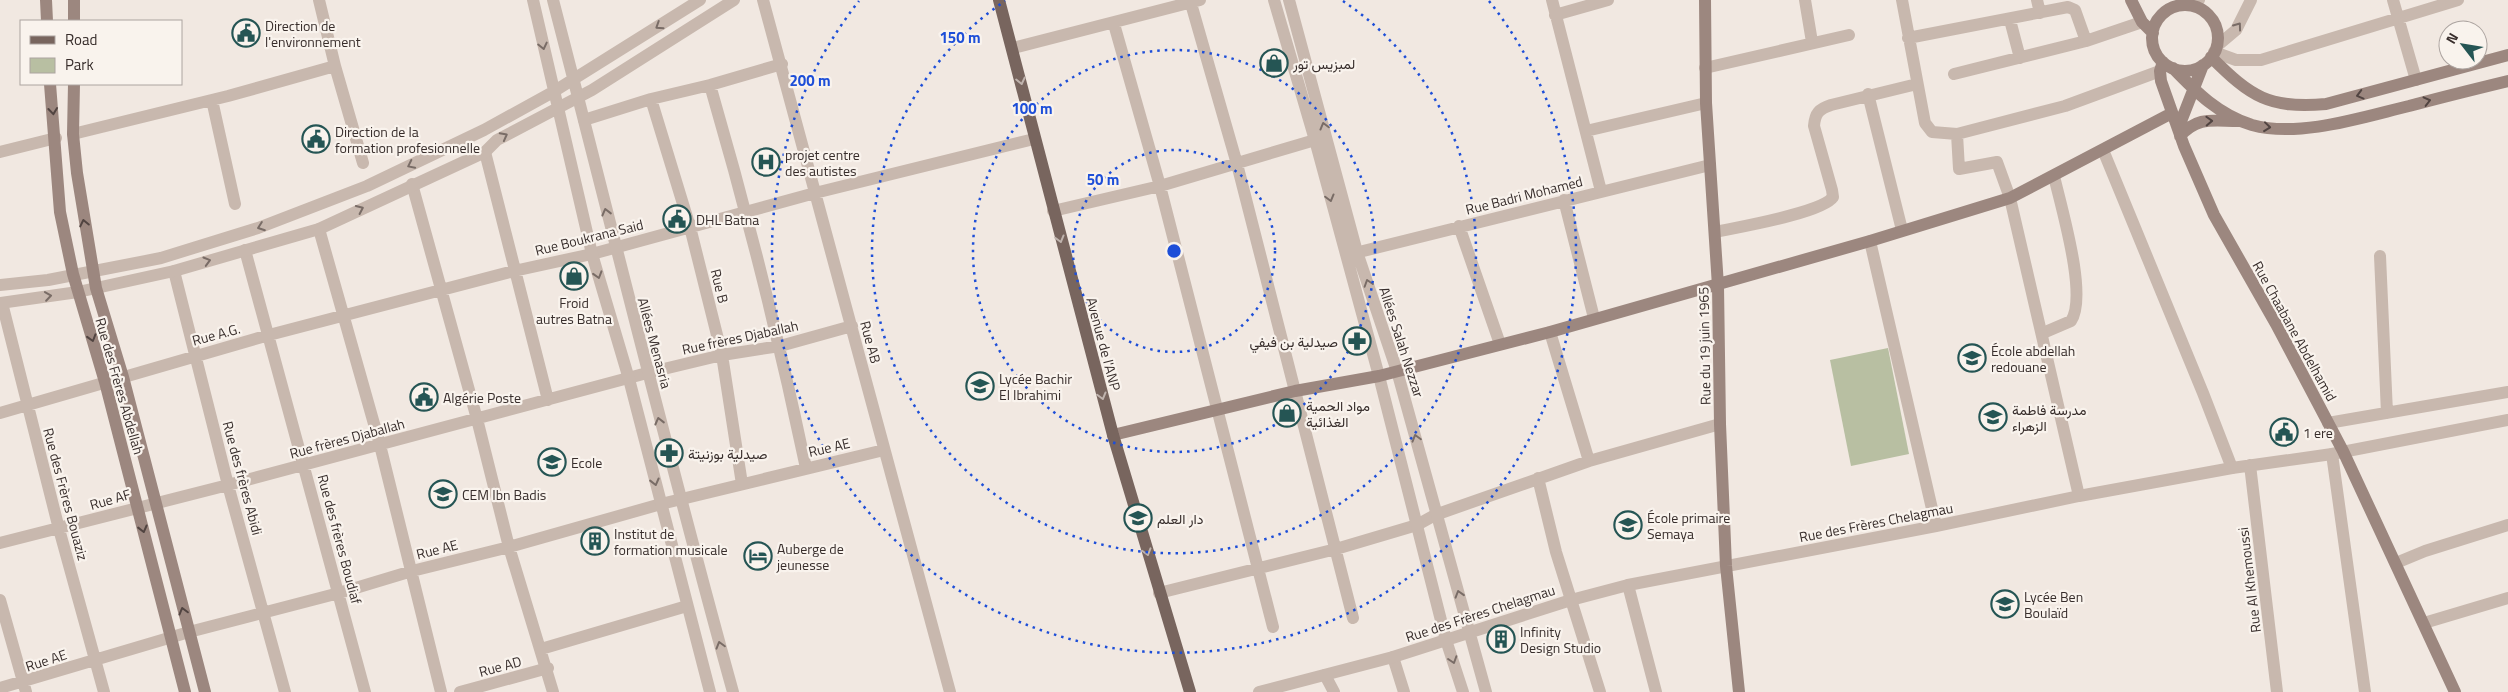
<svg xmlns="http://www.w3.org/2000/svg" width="2508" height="692" font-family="'Titillium Web',Vazirmatn,sans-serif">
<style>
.green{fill:#b8bfa2}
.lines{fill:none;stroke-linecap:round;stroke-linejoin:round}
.minor{stroke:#c8b8ae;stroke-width:12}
.tertiary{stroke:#c8b8ae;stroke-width:12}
.secondary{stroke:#9c877f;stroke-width:12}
.primary{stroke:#78655e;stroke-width:12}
.oneway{stroke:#796c66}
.oneway2{stroke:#bfb3ad}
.oneway3{stroke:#514441}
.ring{fill:none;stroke:#1d4ed8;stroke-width:2.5;stroke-dasharray:2.5 5}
.labels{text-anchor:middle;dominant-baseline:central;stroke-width:4.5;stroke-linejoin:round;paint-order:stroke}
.poi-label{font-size:14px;fill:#382e2c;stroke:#f9f3ed;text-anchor:start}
.street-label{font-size:14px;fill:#382e2c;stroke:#f9f3ed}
.centre{fill:#1d4ed8;stroke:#f9f3ed;stroke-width:2.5}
.ring-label{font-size:15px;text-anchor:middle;font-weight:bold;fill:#1d4ed8;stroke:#f9f3ed;stroke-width:4.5;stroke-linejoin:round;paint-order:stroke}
</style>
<rect width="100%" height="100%" fill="#f1e8e1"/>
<path class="green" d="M 1888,348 L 1909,454 L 1851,466 L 1830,360 Z"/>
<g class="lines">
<path class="minor" d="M 319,0 L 335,66 L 363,163
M 763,0 L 950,692
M 1190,0 L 1237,164 L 1353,618
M 1552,0 L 1601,191
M 1805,0 L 1812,42
M 1902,0 L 1925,123 L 1932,132 L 1957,134 L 2065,106 L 2160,71
M 2037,0 L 2040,13
M 2393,0 L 2416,80
M 2191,5 L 2199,0
M 1555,15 L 1608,0
M 2010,20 L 2020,58
M 1114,24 L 1160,186 L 1273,627
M 1908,38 L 2068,7 L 2075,10 L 2086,41
M 2217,46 L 2236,30 L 2251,0
M 1013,48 L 1200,0
M 2214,52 L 2236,60 L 2261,60 L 2458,0
M 1705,68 L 1849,35
M 1954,74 L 2086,41 L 2142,22
M 710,85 C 747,212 779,339 806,468
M 1868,94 L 1902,230
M 651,99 L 690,227 L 722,355 L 742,484
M 212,100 L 235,204
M 584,120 L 651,99 L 710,85 L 782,64
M 1586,131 L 1706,103
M 73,134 L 228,96 L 335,66
M 1957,134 L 1959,169 L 1997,162 L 2010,198
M 2103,150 L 2203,393 L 2232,468
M 0,152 L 56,138
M 485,152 L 548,400
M 412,184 L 477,419 L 509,547 L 553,692
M 1564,200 L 1594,318
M 1053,211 L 1160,186 L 1315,140
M 1459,226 L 1500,344
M 319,229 L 380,445 L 441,692
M 1715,232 C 1738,227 1822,213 1833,197 L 1832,190 L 1814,126 C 1815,113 1819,109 1831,105 L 1917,84
M 245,250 L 365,692
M 1347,255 L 1710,165
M 2380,256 L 2387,413
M 174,271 L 228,485 L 285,692
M 2,303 L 59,529 L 104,692
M 1550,332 L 1589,461
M 2043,333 L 2071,321 C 2088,296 2061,207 2054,176
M 0,413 L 269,335 L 514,271 L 592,254 L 815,193 L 1034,139
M 2328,423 L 2508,392
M 2332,454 L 2365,692
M 1538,478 L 1556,552 L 1600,692
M 0,543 L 228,485 L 647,373 L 722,355 L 780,346 L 852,326
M 2396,563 L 2425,551 L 2508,525
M 1628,585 L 1656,692
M 1159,593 L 1336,549 L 1417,525 L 1435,515 L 1589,461 L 1720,424
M 0,600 L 26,692
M 2424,623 L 2508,598
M 541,649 L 687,606
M 1393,657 L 1404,692
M 1325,675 L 1334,692
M 0,688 L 189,632 L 339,593 L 412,571 L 509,547 L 661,504 L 884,450
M 460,692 L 548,668"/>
<path class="tertiary" d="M 533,0 L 592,254 L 629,379 L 710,692
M 553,0 C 613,231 669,462 733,692
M 1274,0 L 1315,140 L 1379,376 L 1446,640 L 1463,692
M 1289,0 L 1357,252 L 1397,371 L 1486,692
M 2010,198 L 2079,496
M 1870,241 L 1936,526
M 0,285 L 48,280 L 161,258 L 258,228 L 367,186 L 484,130 L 553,92 L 700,0
M 0,303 L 78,292 L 174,271 L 319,229 L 485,152 L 497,140 L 592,90 L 734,0
M 2250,465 L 2277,692
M 1259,692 L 1393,657 L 1571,600 L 1628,585 L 1936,526 L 2079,496 L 2232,468 L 2332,454 L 2508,420"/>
<path class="secondary" d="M 46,0 L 47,21
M 74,0 L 74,21
M 1705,0 L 1706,103 L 1718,286 L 1720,424 L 1726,566 L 1739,692
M 2131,0 L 2142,22 L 2153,33
M2152 38a33 33 0 1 1 66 0a33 33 0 1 1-66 0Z
M 2211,57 C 2251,97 2269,109 2326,104 L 2508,55
M 2163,62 L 2160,71 L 2161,81 L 2184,146 L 2214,215 L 2276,324 L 2343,451 L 2455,692
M 2173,68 C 2196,92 2219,115 2252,125 C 2299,138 2363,117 2409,106 C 2442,97 2475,89 2508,81
M 50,84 L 60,212 L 73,274 L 105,382 L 185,692
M 74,84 L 73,134 L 77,173 L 96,288 L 123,377 L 205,692
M 2178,129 L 2203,65
M 2180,136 C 2198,116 2213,121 2238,121
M 1113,435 L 1295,391 L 1379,376 L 1550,332 L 1870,241 L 2010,198 L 2172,113"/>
<path class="primary" d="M 999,0 L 1113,435 L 1190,692"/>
</g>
<defs><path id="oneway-chevron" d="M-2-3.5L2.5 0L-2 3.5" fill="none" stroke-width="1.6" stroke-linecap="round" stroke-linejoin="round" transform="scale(1.25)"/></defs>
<g class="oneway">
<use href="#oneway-chevron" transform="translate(659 26) rotate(147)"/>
<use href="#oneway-chevron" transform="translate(2238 26) rotate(-54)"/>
<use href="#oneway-chevron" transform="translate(543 46) rotate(77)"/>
<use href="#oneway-chevron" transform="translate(1324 126) rotate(-105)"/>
<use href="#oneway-chevron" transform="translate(504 136) rotate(-28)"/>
<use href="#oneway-chevron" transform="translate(411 165) rotate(154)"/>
<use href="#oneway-chevron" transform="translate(1330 198) rotate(75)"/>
<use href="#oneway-chevron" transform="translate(360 209) rotate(-25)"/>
<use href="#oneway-chevron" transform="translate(606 212) rotate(-104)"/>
<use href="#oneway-chevron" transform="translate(261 227) rotate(160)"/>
<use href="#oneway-chevron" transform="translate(207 261) rotate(-16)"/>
<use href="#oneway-chevron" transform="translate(598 275) rotate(73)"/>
<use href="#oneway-chevron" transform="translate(1368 283) rotate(-108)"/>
<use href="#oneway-chevron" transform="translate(48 296) rotate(-8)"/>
<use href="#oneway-chevron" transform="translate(659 421) rotate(-104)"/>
<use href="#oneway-chevron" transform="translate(1416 438) rotate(-106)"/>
<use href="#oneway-chevron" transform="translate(655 482) rotate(76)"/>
<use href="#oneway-chevron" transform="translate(1459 594) rotate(-107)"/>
<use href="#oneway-chevron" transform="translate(720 645) rotate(-106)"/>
<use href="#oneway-chevron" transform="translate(1453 660) rotate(72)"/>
</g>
<g class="oneway2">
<use href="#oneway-chevron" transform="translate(1021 81) rotate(77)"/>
<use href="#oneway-chevron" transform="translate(1060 239) rotate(75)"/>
<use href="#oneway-chevron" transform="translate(1102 396) rotate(75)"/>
<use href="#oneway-chevron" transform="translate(1147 552) rotate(74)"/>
</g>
<g class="oneway3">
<use href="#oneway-chevron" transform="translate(2360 95) rotate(165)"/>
<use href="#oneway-chevron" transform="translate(2427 101) rotate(-14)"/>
<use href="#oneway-chevron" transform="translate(53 111) rotate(84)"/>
<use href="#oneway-chevron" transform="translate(2209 121) rotate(-2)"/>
<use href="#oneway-chevron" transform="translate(2267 127) rotate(6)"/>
<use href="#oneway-chevron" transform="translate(84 223) rotate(-102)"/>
<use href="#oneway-chevron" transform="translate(92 338) rotate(73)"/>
<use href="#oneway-chevron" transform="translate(143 529) rotate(76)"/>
<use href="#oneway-chevron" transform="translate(183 611) rotate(-105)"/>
</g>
<g class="ring">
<circle cx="1174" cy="251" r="101"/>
<circle cx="1174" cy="251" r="201"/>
<path d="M1343 1A302 302 0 1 1 1005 1"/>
<path d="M1489 1A402 402 0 1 1 859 1"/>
</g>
<defs>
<g id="civic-ring" transform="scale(1.4375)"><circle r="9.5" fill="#f9f3ed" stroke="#255554" stroke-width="1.5"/><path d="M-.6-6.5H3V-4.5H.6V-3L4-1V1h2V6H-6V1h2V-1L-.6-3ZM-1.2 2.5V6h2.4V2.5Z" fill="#255554"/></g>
<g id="shop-ring" transform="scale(1.4375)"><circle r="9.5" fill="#f9f3ed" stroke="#255554" stroke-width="1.5"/><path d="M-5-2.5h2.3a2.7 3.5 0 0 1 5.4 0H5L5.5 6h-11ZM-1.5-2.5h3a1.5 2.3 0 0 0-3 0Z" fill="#255554"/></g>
<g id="hospital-ring" transform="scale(1.4375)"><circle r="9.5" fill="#f9f3ed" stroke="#255554" stroke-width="1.5"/><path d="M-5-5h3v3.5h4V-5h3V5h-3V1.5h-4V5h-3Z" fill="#255554"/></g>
<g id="pharmacy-ring" transform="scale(1.4375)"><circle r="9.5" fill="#f9f3ed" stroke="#255554" stroke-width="1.5"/><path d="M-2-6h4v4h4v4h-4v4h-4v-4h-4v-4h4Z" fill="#255554"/></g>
<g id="school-ring" transform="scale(1.4375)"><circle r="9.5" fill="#f9f3ed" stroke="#255554" stroke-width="1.5"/><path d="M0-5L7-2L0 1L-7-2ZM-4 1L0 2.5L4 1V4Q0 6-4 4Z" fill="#255554"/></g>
<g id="building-ring" transform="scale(1.4375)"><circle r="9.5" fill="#f9f3ed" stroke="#255554" stroke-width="1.5"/><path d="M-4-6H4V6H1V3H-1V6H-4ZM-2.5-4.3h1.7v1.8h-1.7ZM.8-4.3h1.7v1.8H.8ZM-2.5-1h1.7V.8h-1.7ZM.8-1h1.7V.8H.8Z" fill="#255554"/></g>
<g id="hotel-ring" transform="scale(1.4375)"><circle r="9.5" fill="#f9f3ed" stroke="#255554" stroke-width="1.5"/><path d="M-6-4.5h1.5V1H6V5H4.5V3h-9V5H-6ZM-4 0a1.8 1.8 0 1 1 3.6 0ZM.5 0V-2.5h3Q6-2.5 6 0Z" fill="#255554"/></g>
</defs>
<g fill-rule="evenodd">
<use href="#civic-ring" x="246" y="33"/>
<use href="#shop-ring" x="1274" y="63"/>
<use href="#civic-ring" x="316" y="139"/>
<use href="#hospital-ring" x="766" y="162"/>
<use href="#civic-ring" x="677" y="219"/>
<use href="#shop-ring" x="574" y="276"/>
<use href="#pharmacy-ring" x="1357" y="341"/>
<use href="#school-ring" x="1972" y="358"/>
<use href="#school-ring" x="980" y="386"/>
<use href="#civic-ring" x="424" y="397"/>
<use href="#shop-ring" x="1287" y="413"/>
<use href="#school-ring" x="1993" y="417"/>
<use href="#civic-ring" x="2284" y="432"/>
<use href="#pharmacy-ring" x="669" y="453"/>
<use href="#school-ring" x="552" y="462"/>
<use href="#school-ring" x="443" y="494"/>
<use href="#school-ring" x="1138" y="518"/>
<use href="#school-ring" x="1628" y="525"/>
<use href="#building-ring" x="595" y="541"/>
<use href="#hotel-ring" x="758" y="556"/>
<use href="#school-ring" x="2005" y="604"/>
<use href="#building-ring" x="1501" y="639"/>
</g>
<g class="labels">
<g class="poi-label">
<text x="265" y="25">Direction de<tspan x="265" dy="16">l'environnement</tspan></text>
<text x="1293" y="63">لمبزيس تور</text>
<text x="335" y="131">Direction de la<tspan x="335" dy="16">formation profesionnelle</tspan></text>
<text x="785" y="154">projet centre<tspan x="785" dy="16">des autistes</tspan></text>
<text x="696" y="219">DHL Batna</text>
<text x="574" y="302" text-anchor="middle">Froid<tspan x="574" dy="16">autres Batna</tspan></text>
<text x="1338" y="341" text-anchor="end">صيدلية بن فيفي</text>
<text x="1991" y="350">École abdellah<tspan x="1991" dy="16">redouane</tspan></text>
<text x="999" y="378">Lycée Bachir<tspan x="999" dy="16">El Ibrahimi</tspan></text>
<text x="443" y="397">Algérie Poste</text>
<text x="1306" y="405">مواد الحمية<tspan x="1306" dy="16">الغذائية</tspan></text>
<text x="2012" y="409">مدرسة فاطمة<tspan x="2012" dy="16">الزهراء</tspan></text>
<text x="2303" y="432">1 ere</text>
<text x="688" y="453">صيدلية بوزنيتة</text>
<text x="571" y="462">Ecole</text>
<text x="462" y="494">CEM Ibn Badis</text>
<text x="1647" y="517">École primaire<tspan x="1647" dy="16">Semaya</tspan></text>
<text x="1157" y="518">دار العلم</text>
<text x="614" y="533">Institut de<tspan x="614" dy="16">formation musicale</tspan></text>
<text x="777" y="548">Auberge de<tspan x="777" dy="16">jeunesse</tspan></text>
<text x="2024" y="596">Lycée Ben<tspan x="2024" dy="16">Boulaïd</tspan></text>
<text x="1520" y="631">Infinity<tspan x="1520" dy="16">Design Studio</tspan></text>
</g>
<g class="street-label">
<text transform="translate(1524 195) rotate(-14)">Rue Badri Mohamed</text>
<text transform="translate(589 237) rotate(-14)">Rue Boukrana Said</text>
<text transform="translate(720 286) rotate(76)">Rue B</text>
<text transform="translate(2295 331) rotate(61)">Rue Chaabane Abdelhamid</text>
<text transform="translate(216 334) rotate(-15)">Rue A.G.</text>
<text transform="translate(740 337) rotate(-12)">Rue frères Djaballah</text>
<text transform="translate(871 342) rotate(75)">Rue AB</text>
<text transform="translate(1402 342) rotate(72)">Allées Salah Nezzar</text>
<text transform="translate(655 343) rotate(75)">Allées Menasria</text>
<text transform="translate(1104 344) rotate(75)">Avenue de l'ANP</text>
<text transform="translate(1704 346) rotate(-91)">Rue du 19 juin 1965</text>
<text transform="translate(120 386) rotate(74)">Rue des Frères Abdellah</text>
<text transform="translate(347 438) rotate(-15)">Rue frères Djaballah</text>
<text transform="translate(829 447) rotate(-13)">Rue AE</text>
<text transform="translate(243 478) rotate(75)">Rue des frères Abidi</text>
<text transform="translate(66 494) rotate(75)">Rue des Frères Bouaziz</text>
<text transform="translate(110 499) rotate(-16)">Rue AF</text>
<text transform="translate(1876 522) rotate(-11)">Rue des Frères Chelagmau</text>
<text transform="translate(340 539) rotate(75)">Rue des frères Boudiaf</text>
<text transform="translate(437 549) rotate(-14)">Rue AE</text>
<text transform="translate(2249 580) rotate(-97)">Rue Al Khemoussi</text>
<text transform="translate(1480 613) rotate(-18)">Rue des Frères Chelagmau</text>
<text transform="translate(46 660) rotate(-18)">Rue AE</text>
<text transform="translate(500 666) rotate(-15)">Rue AD</text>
</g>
</g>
<circle cx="1174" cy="251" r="8" class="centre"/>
<g class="ring-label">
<text x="960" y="43">150 m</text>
<text x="810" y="86">200 m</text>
<text x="1032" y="114">100 m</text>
<text x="1103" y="185">50 m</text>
</g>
<rect x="20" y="20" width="162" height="65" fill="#f9f3ed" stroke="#aca4a0"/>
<rect x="30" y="36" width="25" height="8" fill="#78655e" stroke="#aca4a0"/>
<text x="65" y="45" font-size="15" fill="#382e2c">Road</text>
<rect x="30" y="58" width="25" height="15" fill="#b8bfa2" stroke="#aca4a0"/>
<text x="65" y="70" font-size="15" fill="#382e2c">Park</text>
<g transform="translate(2463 45) rotate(301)"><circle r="24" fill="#f9f3ed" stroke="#aca4a0"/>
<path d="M0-4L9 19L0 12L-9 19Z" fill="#255554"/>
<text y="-8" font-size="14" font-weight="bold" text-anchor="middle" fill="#382e2c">N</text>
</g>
</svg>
